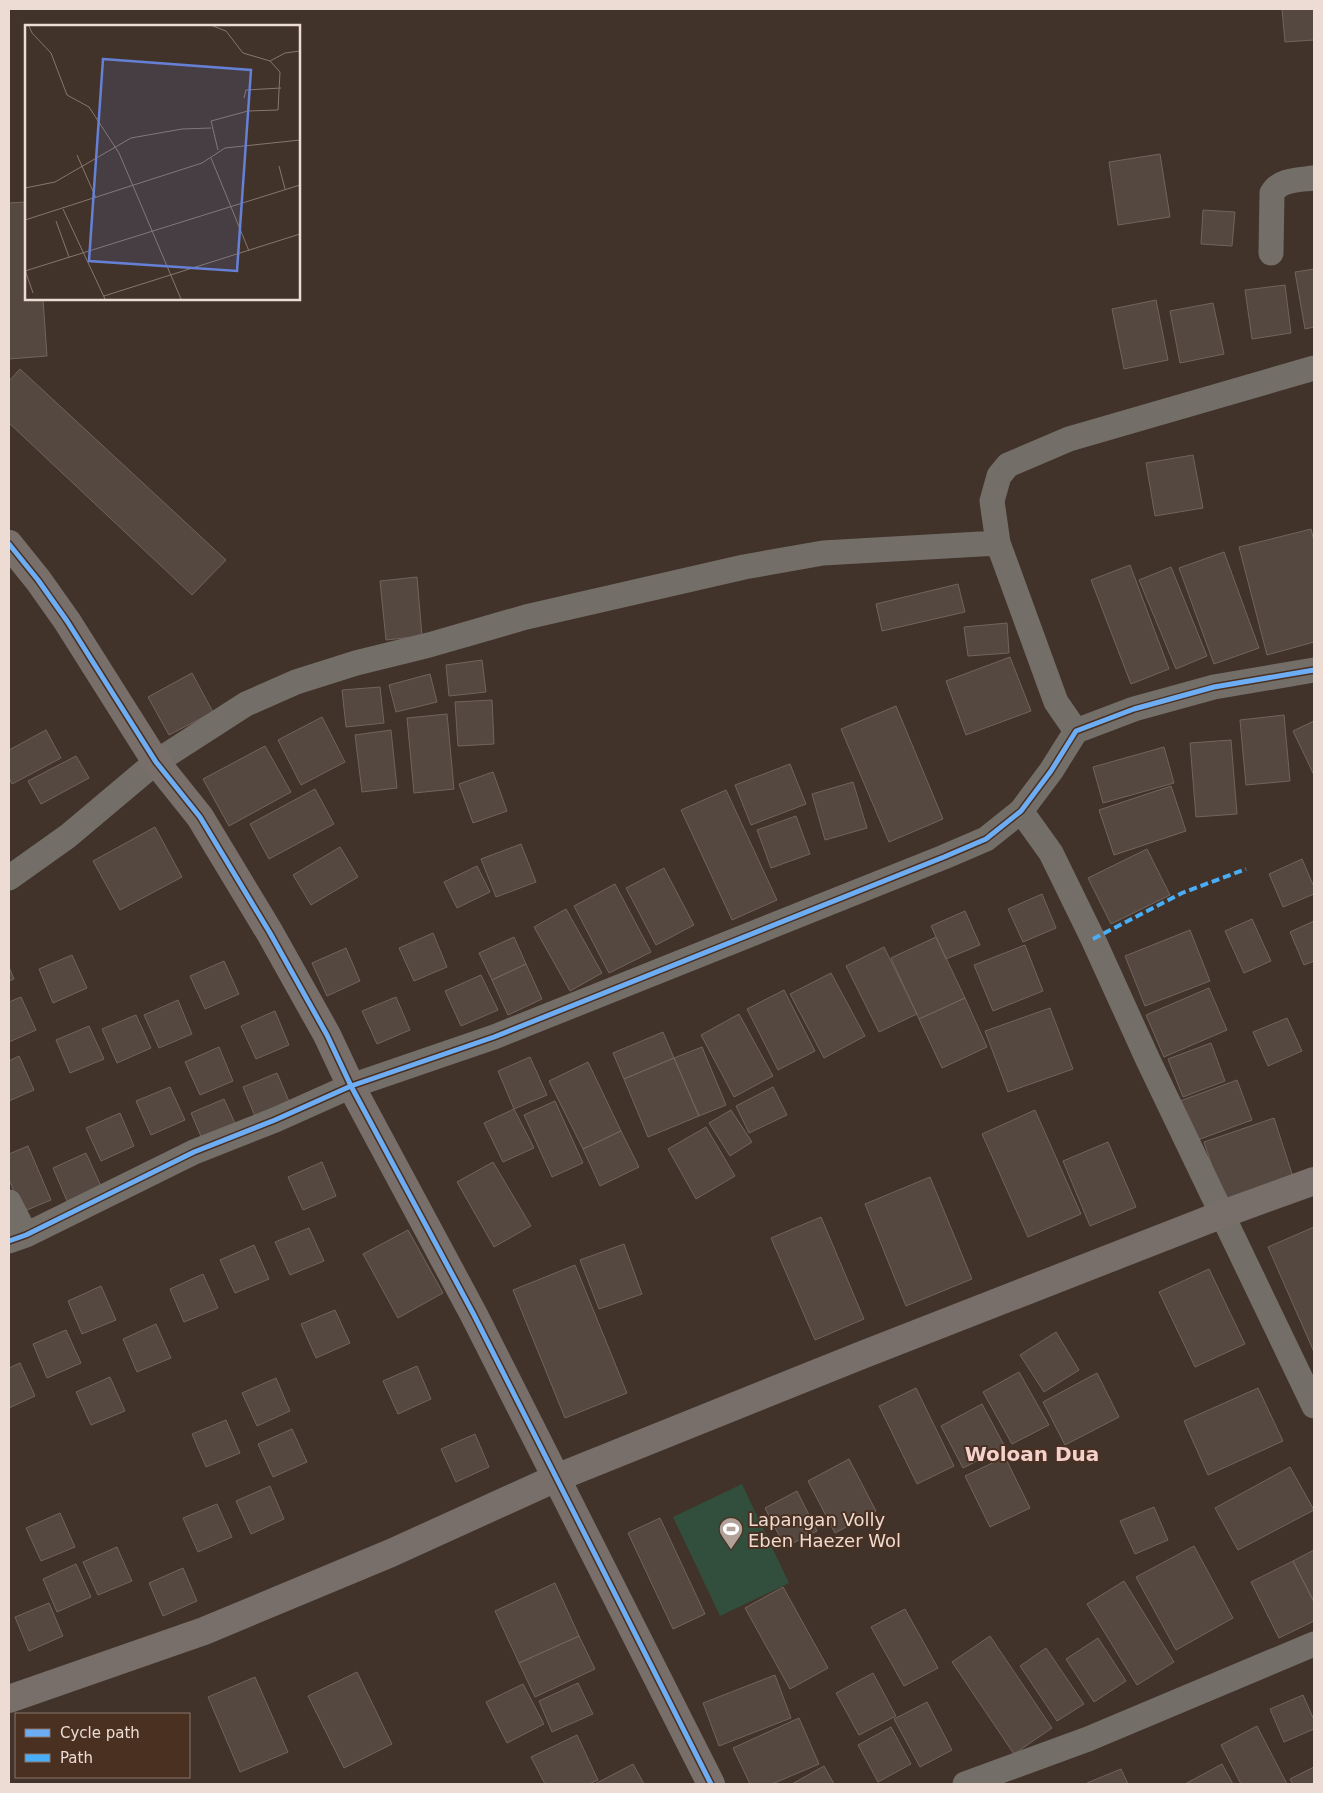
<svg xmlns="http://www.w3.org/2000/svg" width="1323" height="1793" font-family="'DejaVu Sans',sans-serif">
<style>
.green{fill:#324e3c}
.building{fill:#544840;stroke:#70645d}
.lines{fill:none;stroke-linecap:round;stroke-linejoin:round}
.street{stroke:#746e69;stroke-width:25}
.secondary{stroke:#786f6a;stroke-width:28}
.quiet{stroke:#49aef6;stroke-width:4;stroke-dasharray:8 4;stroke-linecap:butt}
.cycleway-casing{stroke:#4a3021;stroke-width:8}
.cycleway{stroke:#6dadf4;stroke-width:5}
.labels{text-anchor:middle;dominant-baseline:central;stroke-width:4;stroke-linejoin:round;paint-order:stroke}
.poi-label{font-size:18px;fill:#eddcd3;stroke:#4a3021;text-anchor:start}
.quarter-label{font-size:20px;font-weight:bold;fill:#f4d1cf;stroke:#4a3021}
.inset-road{fill:none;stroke:#86776e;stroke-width:1}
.view{fill:#6680d6;fill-opacity:0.15;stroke:#6680d6;stroke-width:2.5}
.inset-edge{fill:none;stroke:#eddcd3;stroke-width:2.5}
</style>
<rect width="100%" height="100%" fill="#41332a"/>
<path class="green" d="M 742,1484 L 789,1583 L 720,1616 L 673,1517 Z"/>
<path class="building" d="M 1282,9 L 1314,9 L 1314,40 L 1285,42 Z
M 1160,154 L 1170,217 L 1118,225 L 1109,162 Z
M 26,202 L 26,299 L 43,299 L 47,356 L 9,359 L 9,203 Z
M 1203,210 L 1235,212 L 1232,246 L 1201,244 Z
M 1314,269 L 1314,327 L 1305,329 L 1295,272 Z
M 1285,285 L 1291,333 L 1252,339 L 1245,290 Z
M 1156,300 L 1168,360 L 1124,369 L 1112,309 Z
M 1213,303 L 1224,354 L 1180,363 L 1170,311 Z
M 20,369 L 226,560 L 192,595 L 9,423 L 9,381 Z
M 1193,455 L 1203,508 L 1155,516 L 1146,463 Z
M 1311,529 L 1314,541 L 1314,642 L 1267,655 L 1239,547 Z
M 1224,552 L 1259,648 L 1214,664 L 1179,568 Z
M 1130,565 L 1169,669 L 1131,684 L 1091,580 Z
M 1171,567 L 1207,656 L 1176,669 L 1139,580 Z
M 417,577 L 422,636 L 386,640 L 380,581 Z
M 958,584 L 965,612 L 882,631 L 876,604 Z
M 1007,623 L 1009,653 L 968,656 L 964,627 Z
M 1010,657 L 1031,711 L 966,735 L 946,681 Z
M 482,660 L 486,692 L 449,696 L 446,665 Z
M 192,673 L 213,712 L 169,735 L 148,697 Z
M 430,674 L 437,702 L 396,712 L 389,685 Z
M 380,687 L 384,723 L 346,727 L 342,690 Z
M 492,700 L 494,744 L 458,746 L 455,702 Z
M 896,706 L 943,819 L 889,842 L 841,729 Z
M 447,714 L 454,789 L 414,793 L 407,718 Z
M 1284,715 L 1290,781 L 1246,785 L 1240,720 Z
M 322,717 L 345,762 L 301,785 L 278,740 Z
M 1314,721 L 1314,775 L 1293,731 Z
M 46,730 L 61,758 L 12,784 L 9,778 L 9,750 Z
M 391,730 L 397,788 L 362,792 L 355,735 Z
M 1231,740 L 1237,814 L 1196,817 L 1190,743 Z
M 265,746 L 291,792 L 229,826 L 203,779 Z
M 1164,747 L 1174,783 L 1103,803 L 1093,767 Z
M 76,756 L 89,778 L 41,804 L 28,781 Z
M 790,764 L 806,804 L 751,825 L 735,785 Z
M 493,772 L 507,811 L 473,823 L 459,784 Z
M 853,782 L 867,828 L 825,840 L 812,794 Z
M 1171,786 L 1186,831 L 1114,855 L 1099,810 Z
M 315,789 L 334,824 L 269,859 L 250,824 Z
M 726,790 L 777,900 L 732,920 L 681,810 Z
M 796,816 L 810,854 L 771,868 L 757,830 Z
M 155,827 L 182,877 L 120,910 L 93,861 Z
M 521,844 L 536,882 L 496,897 L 481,859 Z
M 340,847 L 358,877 L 311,905 L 293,875 Z
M 1147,849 L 1170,895 L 1111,924 L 1088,878 Z
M 1302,859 L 1314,887 L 1314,894 L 1283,907 L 1269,874 Z
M 477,866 L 490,892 L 457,908 L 444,882 Z
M 664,868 L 694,925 L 656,945 L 626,888 Z
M 615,884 L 651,952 L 609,973 L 574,906 Z
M 1042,894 L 1056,928 L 1023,942 L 1008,909 Z
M 566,909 L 602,973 L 570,991 L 534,927 Z
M 965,911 L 980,945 L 946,959 L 931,926 Z
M 1252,919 L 1271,961 L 1244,973 L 1225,931 Z
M 1314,921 L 1314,961 L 1304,965 L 1290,932 Z
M 1190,930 L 1210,981 L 1145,1006 L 1125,956 Z
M 433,933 L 447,967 L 414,981 L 399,948 Z
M 514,937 L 526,964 L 492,980 L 479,953 Z
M 936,937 L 965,998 L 919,1019 L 891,958 Z
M 1025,945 L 1043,991 L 993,1011 L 974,965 Z
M 884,947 L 917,1014 L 879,1032 L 846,966 Z
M 346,948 L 360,981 L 327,996 L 312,963 Z
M 72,955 L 87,988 L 53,1003 L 39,969 Z
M 224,961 L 239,994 L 205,1009 L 190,976 Z
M 526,964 L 542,999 L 508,1015 L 492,980 Z
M 9,967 L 14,979 L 9,981 Z
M 831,973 L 865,1036 L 824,1058 L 790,994 Z
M 481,975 L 498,1010 L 461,1026 L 445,991 Z
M 1209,988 L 1227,1030 L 1164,1057 L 1146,1015 Z
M 784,990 L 815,1051 L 778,1070 L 747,1009 Z
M 21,997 L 36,1030 L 9,1042 L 9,1002 Z
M 396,997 L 410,1030 L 377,1044 L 362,1011 Z
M 965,998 L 987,1047 L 942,1068 L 919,1019 Z
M 178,1000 L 192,1034 L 159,1048 L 144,1015 Z
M 1050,1008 L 1073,1069 L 1008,1092 L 985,1031 Z
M 275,1011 L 289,1045 L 256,1059 L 241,1026 Z
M 739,1014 L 773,1076 L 734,1097 L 701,1035 Z
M 136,1015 L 151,1048 L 117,1063 L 102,1029 Z
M 1287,1018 L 1302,1051 L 1268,1066 L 1253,1032 Z
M 89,1026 L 104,1059 L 70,1073 L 56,1040 Z
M 663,1032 L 674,1058 L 624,1079 L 613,1053 Z
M 1211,1043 L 1225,1081 L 1183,1097 L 1168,1059 Z
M 219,1047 L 233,1081 L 200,1095 L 185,1062 Z
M 702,1047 L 726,1105 L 699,1116 L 674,1058 Z
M 19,1056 L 34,1090 L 9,1101 L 9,1061 Z
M 530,1057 L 547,1095 L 514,1109 L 498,1071 Z
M 674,1058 L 699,1116 L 648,1137 L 624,1079 Z
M 588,1062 L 621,1131 L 583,1149 L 549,1081 Z
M 277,1073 L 291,1106 L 257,1121 L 243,1087 Z
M 1237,1080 L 1252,1120 L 1195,1141 L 1180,1101 Z
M 170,1087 L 185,1120 L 151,1135 L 136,1101 Z
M 773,1087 L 787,1115 L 749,1133 L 736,1106 Z
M 224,1099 L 239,1132 L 205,1146 L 191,1113 Z
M 555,1101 L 583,1163 L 552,1177 L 524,1115 Z
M 514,1109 L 534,1148 L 503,1162 L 484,1123 Z
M 731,1110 L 752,1142 L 730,1156 L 709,1123 Z
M 1035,1110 L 1081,1214 L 1028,1237 L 982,1134 Z
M 120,1113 L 134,1146 L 101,1161 L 86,1128 Z
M 1274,1118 L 1294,1180 L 1224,1203 L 1204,1142 Z
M 706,1127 L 735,1176 L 696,1199 L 668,1149 Z
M 621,1131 L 639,1167 L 600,1186 L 583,1149 Z
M 1108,1142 L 1136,1207 L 1090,1226 L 1063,1161 Z
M 28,1146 L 51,1200 L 22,1212 L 9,1179 L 9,1154 Z
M 86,1153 L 101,1186 L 67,1201 L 53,1168 Z
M 322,1162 L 336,1196 L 303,1210 L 288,1177 Z
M 493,1162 L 531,1226 L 494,1247 L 457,1182 Z
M 930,1177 L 972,1279 L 906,1306 L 865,1204 Z
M 821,1217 L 864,1319 L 815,1340 L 771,1238 Z
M 1314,1227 L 1314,1352 L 1268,1247 Z
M 309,1228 L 324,1261 L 290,1275 L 275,1242 Z
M 408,1230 L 443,1293 L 398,1318 L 363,1254 Z
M 624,1244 L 642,1294 L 599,1309 L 580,1260 Z
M 254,1245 L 269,1279 L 235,1293 L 220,1260 Z
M 575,1265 L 627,1393 L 565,1418 L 513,1290 Z
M 1209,1269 L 1245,1344 L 1195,1367 L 1159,1292 Z
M 203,1274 L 218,1308 L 184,1322 L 170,1289 Z
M 101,1286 L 116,1320 L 82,1334 L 68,1301 Z
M 335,1310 L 350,1343 L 316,1358 L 301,1324 Z
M 156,1324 L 171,1358 L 137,1372 L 123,1339 Z
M 66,1330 L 81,1363 L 47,1378 L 33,1344 Z
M 1056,1332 L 1079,1370 L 1044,1392 L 1020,1355 Z
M 20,1363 L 35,1396 L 9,1408 L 9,1368 Z
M 417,1366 L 431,1399 L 398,1414 L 383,1381 Z
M 1019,1372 L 1049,1425 L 1012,1444 L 983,1392 Z
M 1097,1373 L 1119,1417 L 1065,1445 L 1043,1402 Z
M 110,1377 L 125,1411 L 91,1425 L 76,1392 Z
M 276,1378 L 290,1411 L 257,1426 L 242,1393 Z
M 916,1388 L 954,1466 L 917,1484 L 879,1406 Z
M 1258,1388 L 1283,1441 L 1208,1475 L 1184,1421 Z
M 982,1404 L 1005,1447 L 963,1468 L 941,1426 Z
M 226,1420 L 240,1453 L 206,1467 L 192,1434 Z
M 292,1429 L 307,1462 L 273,1477 L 258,1444 Z
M 475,1434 L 489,1467 L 456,1482 L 441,1449 Z
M 1005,1457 L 1030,1508 L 990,1527 L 965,1476 Z
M 849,1459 L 876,1511 L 835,1533 L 808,1481 Z
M 1290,1467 L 1314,1510 L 1238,1550 L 1215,1508 Z
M 270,1486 L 284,1519 L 251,1534 L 236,1501 Z
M 797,1491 L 817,1531 L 785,1547 L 765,1508 Z
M 217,1504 L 232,1537 L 198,1552 L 183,1518 Z
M 1154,1507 L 1168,1540 L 1135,1554 L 1120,1521 Z
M 60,1513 L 75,1547 L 41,1561 L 26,1528 Z
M 660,1518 L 705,1614 L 673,1629 L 628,1533 Z
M 1194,1546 L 1233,1618 L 1176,1650 L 1136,1577 Z
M 117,1547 L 132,1581 L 98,1595 L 83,1562 Z
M 1314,1550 L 1314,1602 L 1293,1561 Z
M 1293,1561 L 1314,1602 L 1314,1621 L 1279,1638 L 1251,1582 Z
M 76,1564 L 91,1597 L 57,1612 L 43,1579 Z
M 183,1568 L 197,1601 L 163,1616 L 149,1583 Z
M 1124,1581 L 1174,1662 L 1137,1685 L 1087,1604 Z
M 555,1583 L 579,1636 L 519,1663 L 495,1611 Z
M 783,1587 L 828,1668 L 790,1689 L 745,1608 Z
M 49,1603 L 63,1636 L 29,1651 L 15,1617 Z
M 905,1609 L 938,1668 L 904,1686 L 871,1627 Z
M 579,1636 L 595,1669 L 535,1697 L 519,1663 Z
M 990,1636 L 1052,1728 L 1014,1754 L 952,1662 Z
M 1098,1638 L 1126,1681 L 1094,1702 L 1066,1659 Z
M 1046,1648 L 1084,1704 L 1057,1721 L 1020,1666 Z
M 357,1672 L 392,1744 L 344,1768 L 308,1696 Z
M 873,1673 L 896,1716 L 859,1735 L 836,1693 Z
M 775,1675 L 791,1718 L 719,1746 L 703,1703 Z
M 255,1677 L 288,1752 L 240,1772 L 208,1697 Z
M 578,1683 L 593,1714 L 552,1732 L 539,1701 Z
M 523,1684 L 544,1724 L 507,1743 L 486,1702 Z
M 1303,1695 L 1314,1720 L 1314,1729 L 1284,1742 L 1270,1709 Z
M 927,1702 L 952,1750 L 920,1767 L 894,1719 Z
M 799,1718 L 819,1764 L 772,1784 L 750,1784 L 733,1748 Z
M 1257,1726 L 1287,1784 L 1241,1784 L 1221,1745 Z
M 891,1727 L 911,1764 L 878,1782 L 858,1745 Z
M 577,1735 L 598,1780 L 589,1784 L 545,1784 L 531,1757 Z
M 633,1764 L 644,1784 L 595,1784 Z
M 1222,1764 L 1233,1784 L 1185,1784 Z
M 824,1766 L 834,1784 L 792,1784 Z
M 1314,1767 L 1314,1784 L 1293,1784 L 1290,1779 Z
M 1121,1769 L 1128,1784 L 1088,1784 L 1087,1783 Z"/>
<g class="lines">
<path class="street" d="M 1271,253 L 1272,193 C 1280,179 1299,180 1314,178
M 1076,731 L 1056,702 L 998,543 L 992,501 L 999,476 L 1008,465 L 1069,439 L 1314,368
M 1021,811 L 1051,853 L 1093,939 L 1148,1060 L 1314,1406
M 9,878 L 68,836 L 156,762 L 246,704 L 296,682 L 356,663 L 429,645 L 526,617 L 744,567 L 823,553 L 998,543
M 9,1202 L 26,1235
M 9,1241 L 26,1235 L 194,1152 L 275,1120 L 351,1086 L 494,1037 L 944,857 L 986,839 L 1021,811 L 1051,771 L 1076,731 L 1134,709 L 1214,687 L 1314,670
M 965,1784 L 1088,1739 L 1314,1644"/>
<path class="secondary" d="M 9,544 L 38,580 L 67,621 L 156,762 L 200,817 L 270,933 L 327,1035 L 351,1086 L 474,1315 L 711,1784
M 9,1699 L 204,1631 L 391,1553 L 556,1478 L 862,1355 L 1223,1214 L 1314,1181"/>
<path class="quiet" d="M 1093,939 L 1182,893 L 1246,869"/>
<g class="cycleway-casing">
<path id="cycleway" d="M 9,544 L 38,580 L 67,621 L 156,762 L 200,817 L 270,933 L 327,1035 L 351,1086 L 474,1315 L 711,1784
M 9,1241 L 26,1235 L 194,1152 L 275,1120 L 351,1086 L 494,1037 L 944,857 L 986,839 L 1021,811 L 1051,771 L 1076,731 L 1134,709 L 1214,687 L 1314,670"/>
</g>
<use href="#cycleway" class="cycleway"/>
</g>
<defs>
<g id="stadium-pin" transform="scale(1.25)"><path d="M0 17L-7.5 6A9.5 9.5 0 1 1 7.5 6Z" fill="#b1a198" stroke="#4a3021"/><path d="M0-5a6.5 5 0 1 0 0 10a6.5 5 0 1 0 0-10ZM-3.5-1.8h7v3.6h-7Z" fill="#fff"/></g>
</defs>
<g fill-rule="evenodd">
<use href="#stadium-pin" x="731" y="1529"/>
</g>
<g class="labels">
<g class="poi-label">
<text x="748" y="1519">Lapangan Volly<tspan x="748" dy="21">Eben Haezer Wol</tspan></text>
</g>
<g class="quarter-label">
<text x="1032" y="1454">Woloan Dua</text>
</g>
</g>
<g transform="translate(25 25)">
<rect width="275" height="275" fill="#41332a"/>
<path class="inset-road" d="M 4,1 L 7,8 L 26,28 L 42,70 L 64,82 L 94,128 L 156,274M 188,1 L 201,6 L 218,28 L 245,36M 219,73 L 221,65 L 256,63M 193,125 L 186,96 L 223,86 L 253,85 L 255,47 L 245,36 L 260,28 L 275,26M 52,130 L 71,173M 186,133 L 224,226M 254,141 L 260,164M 0,163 L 30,157 L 106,113 L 157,104 L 186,103M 38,184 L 80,274M 0,195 L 177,138 L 200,123 L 275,115M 31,196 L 44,232M 0,245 L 8,268M 0,246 L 275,160M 79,271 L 275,209"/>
<path class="view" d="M 78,34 L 226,45 L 212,246 L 64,236 Z"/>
<rect width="275" height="275" class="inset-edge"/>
</g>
<rect width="1323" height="1793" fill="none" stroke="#eddcd3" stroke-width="20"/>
<rect x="15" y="1713" width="175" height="65" fill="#4a3021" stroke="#8b7568"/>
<rect x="25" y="1729" width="25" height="8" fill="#6dadf4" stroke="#8b7568"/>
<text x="60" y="1738" font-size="15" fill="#eddcd3">Cycle path</text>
<rect x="25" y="1754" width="25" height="8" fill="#49aef6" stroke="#8b7568"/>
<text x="60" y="1763" font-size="15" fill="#eddcd3">Path</text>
</svg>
